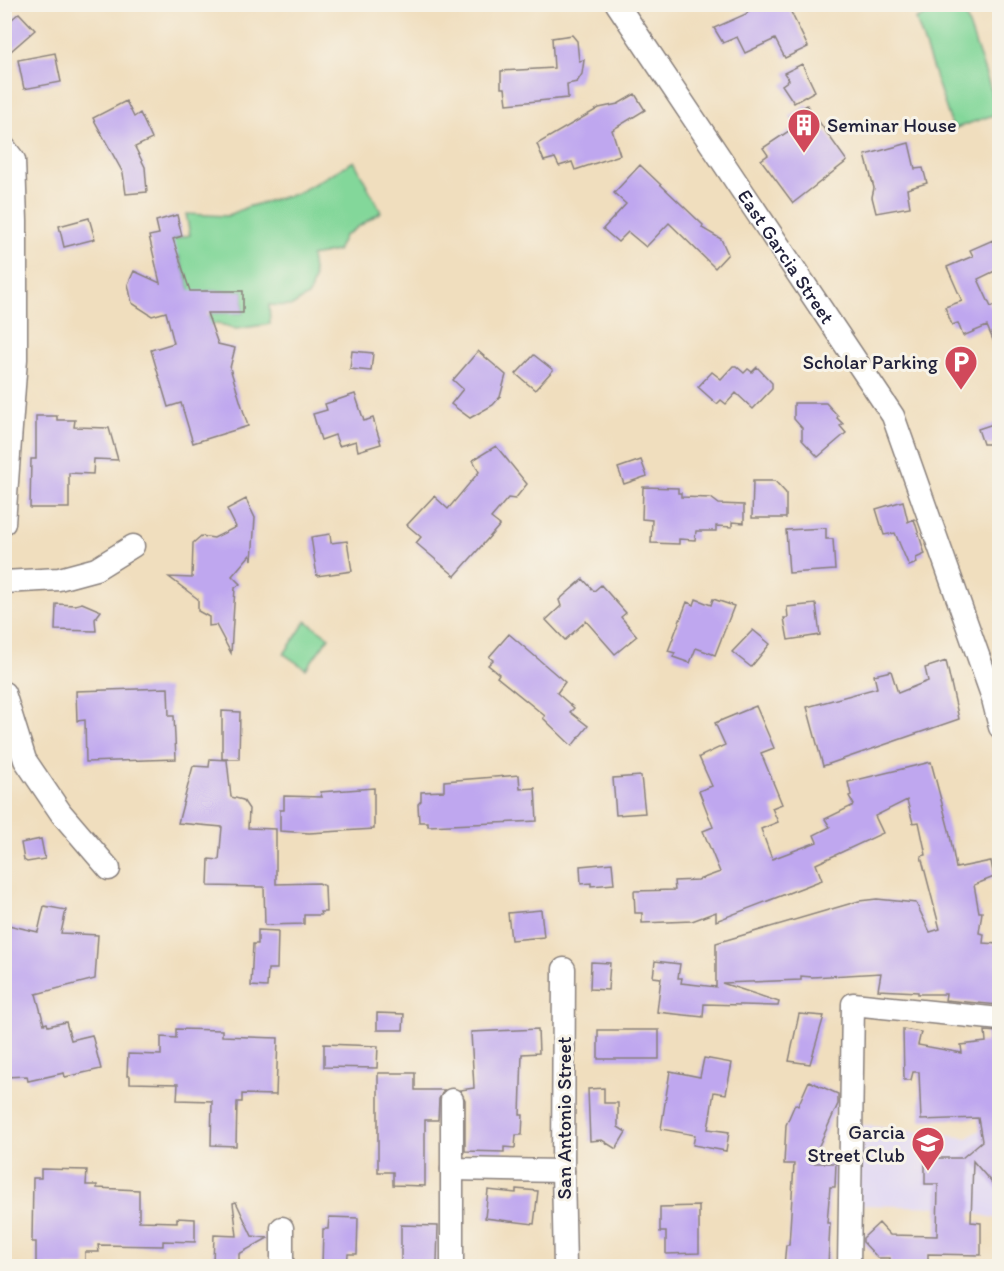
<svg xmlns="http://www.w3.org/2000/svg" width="1004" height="1271" font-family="Itim,sans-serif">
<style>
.built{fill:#dfd5f5}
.green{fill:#83d79a;stroke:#527c6a;stroke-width:1.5}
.building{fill:#bfa7ef}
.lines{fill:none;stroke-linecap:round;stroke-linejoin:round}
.street-casing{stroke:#89807c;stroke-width:25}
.street{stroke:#fff;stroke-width:22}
.labels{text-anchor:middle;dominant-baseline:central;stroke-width:6;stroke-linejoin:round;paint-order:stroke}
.poi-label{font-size:20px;fill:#22223b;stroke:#f7f3e8;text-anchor:end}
.street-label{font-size:20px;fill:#22223b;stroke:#f7f3e8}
</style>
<rect width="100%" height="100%" fill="#f7f3e8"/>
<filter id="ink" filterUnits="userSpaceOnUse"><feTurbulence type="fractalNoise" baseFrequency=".0167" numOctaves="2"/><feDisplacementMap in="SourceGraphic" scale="12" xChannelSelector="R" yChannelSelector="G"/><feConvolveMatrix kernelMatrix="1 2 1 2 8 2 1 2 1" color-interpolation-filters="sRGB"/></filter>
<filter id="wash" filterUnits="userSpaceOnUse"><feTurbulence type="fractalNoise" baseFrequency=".008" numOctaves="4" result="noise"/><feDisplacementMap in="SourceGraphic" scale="24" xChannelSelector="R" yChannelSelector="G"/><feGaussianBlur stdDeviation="1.35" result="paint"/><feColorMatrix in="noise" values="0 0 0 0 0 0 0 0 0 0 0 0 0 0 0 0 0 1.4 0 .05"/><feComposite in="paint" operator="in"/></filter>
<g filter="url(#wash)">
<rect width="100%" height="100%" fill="#f0debe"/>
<path class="built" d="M 999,1117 L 999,1219 L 944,1207 L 857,1205 L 856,1124 L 968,1138 Z"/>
<path class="green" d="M 955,5 L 962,5 L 999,113 L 953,129 L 916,19 Z
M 354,161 L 381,212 L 344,236 L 337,251 L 311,256 L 314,279 L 309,295 L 292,306 L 269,305 L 270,324 L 236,329 L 217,323 L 202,327 L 188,324 L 210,319 L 210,313 L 243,313 L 243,291 L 206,291 L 194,303 L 179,256 L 171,258 L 167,241 L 190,235 L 186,214 L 227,216 L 247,207 L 298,193 Z
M 306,621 L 329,637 L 306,669 L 284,654 Z"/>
<g id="blocks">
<path class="building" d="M 755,4 L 787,4 L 808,47 L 785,58 L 775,39 L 745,53 L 737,37 L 723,43 L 714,28 L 746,14 Z
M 19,13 L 35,30 L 4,57 L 4,26 Z
M 572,35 L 577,41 L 579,61 L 584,60 L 582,74 L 577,82 L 567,84 L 568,98 L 507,104 L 505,88 L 501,88 L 501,71 L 554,68 L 552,38 Z
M 55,53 L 61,82 L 24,89 L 18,60 Z
M 802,64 L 815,91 L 794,103 L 782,85 L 789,80 L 784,73 Z
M 635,94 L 645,110 L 612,130 L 620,155 L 575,170 L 572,162 L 559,166 L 555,158 L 544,161 L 537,144 L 599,108 L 618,104 Z
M 126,101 L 134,117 L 140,113 L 152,139 L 135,147 L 145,167 L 147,192 L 126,194 L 123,173 L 93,118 Z
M 807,105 L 847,161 L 793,203 L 761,160 L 768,155 L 763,148 L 795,127 L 790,116 Z
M 909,143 L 915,169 L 923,168 L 927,183 L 907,189 L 910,207 L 876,213 L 872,197 L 874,188 L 865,155 Z
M 640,165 L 703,225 L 702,228 L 721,239 L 728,254 L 715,268 L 669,223 L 646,247 L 628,232 L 618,242 L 603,229 L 626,204 L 614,193 Z
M 177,215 L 182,236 L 173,239 L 190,291 L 243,291 L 243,313 L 207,313 L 218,344 L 235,348 L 230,368 L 248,426 L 193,443 L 181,403 L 168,407 L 151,350 L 174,343 L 166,312 L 152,316 L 132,303 L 128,284 L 134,271 L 160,283 L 149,236 L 159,234 L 156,221 Z
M 89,218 L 95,239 L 64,247 L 59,226 Z
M 993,240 L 995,246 L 999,244 L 999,269 L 978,279 L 991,307 L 999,304 L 999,354 L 987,326 L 963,336 L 958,323 L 952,325 L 945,307 L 962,301 L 947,267 L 973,256 L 970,250 Z
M 352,351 L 373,353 L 371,371 L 350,369 Z
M 478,351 L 506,375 L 500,397 L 493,405 L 470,418 L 451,404 L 463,389 L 453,380 Z
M 534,355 L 553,370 L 535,390 L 516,374 Z
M 733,366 L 736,366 L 744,373 L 748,369 L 752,372 L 757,367 L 772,383 L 772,389 L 753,409 L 736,393 L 726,404 L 721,400 L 717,404 L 698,387 L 712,372 L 721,379 Z
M 355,394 L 364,421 L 373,418 L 381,444 L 358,451 L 356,441 L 339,446 L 335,435 L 321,440 L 313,414 L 327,410 L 325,404 Z
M 794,403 L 826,403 L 838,416 L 837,418 L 843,424 L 840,426 L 846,433 L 818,457 L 802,440 L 802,428 L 794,419 Z
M 36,416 L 57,416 L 57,420 L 75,420 L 74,427 L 109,428 L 118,460 L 94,459 L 93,474 L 69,473 L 69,508 L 30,508 L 31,459 L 36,459 Z
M 999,422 L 999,444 L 983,444 L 978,429 Z
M 496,446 L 527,484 L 515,499 L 508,498 L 491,518 L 500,525 L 455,576 L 416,543 L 421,537 L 407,525 L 434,496 L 448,509 L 479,472 L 473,460 Z
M 641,460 L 647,476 L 624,484 L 618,468 Z
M 753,481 L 775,481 L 786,493 L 786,518 L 752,518 Z
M 643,487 L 678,488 L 678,493 L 681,493 L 681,497 L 711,498 L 719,504 L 744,505 L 744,523 L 732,522 L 732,527 L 716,526 L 716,531 L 696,531 L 695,540 L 679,539 L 679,544 L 651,543 L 652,520 L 642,519 Z
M 246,499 L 255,518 L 252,560 L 250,555 L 232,576 L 240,584 L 235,588 L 231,653 L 216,625 L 209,626 L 209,617 L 198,611 L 198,599 L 169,577 L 192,578 L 193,543 L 201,536 L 214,538 L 236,527 L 227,509 Z
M 903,501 L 908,522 L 914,519 L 925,554 L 916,558 L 917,563 L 909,566 L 895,533 L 884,535 L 876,509 Z
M 826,528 L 826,539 L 833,539 L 835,570 L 789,573 L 786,530 Z
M 330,534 L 331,543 L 347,541 L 352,571 L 317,576 L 311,537 Z
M 583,579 L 594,591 L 601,585 L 626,613 L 621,617 L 637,636 L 615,654 L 586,621 L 565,640 L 546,620 L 561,606 L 559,600 Z
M 696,599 L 711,605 L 713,599 L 734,606 L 715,655 L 696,648 L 690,663 L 673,657 L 675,653 L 668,651 L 687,602 L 694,605 Z
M 82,603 L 101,611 L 95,619 L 96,631 L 55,630 L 56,604 L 75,605 Z
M 816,604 L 820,635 L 788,640 L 784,618 L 788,618 L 787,607 Z
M 753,630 L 770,644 L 751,667 L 732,652 Z
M 509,634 L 565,682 L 557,693 L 574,708 L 570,712 L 588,726 L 572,746 L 543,718 L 545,716 L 497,677 L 499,674 L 488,665 L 493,660 L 489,657 Z
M 946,661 L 959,719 L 823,766 L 807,707 L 877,688 L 874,675 L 891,671 L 898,693 L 928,681 L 925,668 Z
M 168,688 L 169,716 L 174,716 L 176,759 L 86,762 L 85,720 L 77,721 L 76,691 Z
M 756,706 L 774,748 L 761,753 L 782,804 L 772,808 L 778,822 L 761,829 L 772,859 L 817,842 L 814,835 L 830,827 L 825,819 L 854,805 L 849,796 L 851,795 L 848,782 L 931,762 L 949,830 L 956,868 L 991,861 L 994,877 L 974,885 L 979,912 L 982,912 L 979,933 L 984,934 L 983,943 L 999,944 L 997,990 L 999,991 L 999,1005 L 945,1000 L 946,994 L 918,994 L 918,992 L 878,990 L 881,973 L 812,977 L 801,976 L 801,980 L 722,983 L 779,1002 L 778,1006 L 704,1004 L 703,1017 L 657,1012 L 661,978 L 653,977 L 655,961 L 680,964 L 678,978 L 682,978 L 681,983 L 716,987 L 716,943 L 859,901 L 877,899 L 916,903 L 930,932 L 940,929 L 921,856 L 926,855 L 919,822 L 913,823 L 907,800 L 875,816 L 883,833 L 816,864 L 822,880 L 716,921 L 716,912 L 692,921 L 642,923 L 642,913 L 635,913 L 634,891 L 675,890 L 674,881 L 698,880 L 720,872 L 703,831 L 713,827 L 699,791 L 712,786 L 699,757 L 725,745 L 715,723 Z
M 222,711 L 240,712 L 239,759 L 222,759 Z
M 210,759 L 227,760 L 231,797 L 243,800 L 249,809 L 248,828 L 276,829 L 276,884 L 319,883 L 325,886 L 326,912 L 320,912 L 321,915 L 304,915 L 304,924 L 265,925 L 264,887 L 208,886 L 209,859 L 219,860 L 222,827 L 178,823 L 193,766 L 209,767 Z
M 519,775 L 520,789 L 535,788 L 537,821 L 428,826 L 428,822 L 419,822 L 418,804 L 421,801 L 421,792 L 444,791 L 444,781 Z
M 641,776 L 645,813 L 616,815 L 613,778 Z
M 374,788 L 374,829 L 309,833 L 280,831 L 280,810 L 284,810 L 284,796 L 322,797 L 320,792 Z
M 41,839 L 45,859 L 27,862 L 24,860 L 21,843 Z
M 612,863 L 614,884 L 591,886 L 591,883 L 581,884 L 580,866 Z
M 44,906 L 66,910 L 61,933 L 98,935 L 95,979 L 36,994 L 44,1024 L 47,1023 L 48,1026 L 66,1022 L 71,1040 L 92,1035 L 101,1069 L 65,1077 L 64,1073 L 28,1081 L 27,1076 L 4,1077 L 4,924 L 38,932 Z
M 541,910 L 544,937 L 511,940 L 508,913 Z
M 258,930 L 278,931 L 277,969 L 268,969 L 267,987 L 251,986 L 253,944 L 258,944 Z
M 591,962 L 610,963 L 608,990 L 590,989 Z
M 377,1013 L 404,1014 L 403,1030 L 377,1030 Z
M 799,1014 L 824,1016 L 810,1064 L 789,1061 Z
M 176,1029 L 222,1030 L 222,1036 L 278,1038 L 276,1095 L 242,1094 L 242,1102 L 237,1102 L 236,1146 L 211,1145 L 212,1101 L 177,1100 L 178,1084 L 130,1083 L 130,1076 L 127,1076 L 128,1054 L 161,1055 L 161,1037 L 176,1038 Z
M 538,1029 L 539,1053 L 522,1054 L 520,1115 L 523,1115 L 522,1135 L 516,1135 L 515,1148 L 504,1147 L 504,1152 L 465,1151 L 465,1100 L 460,1090 L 474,1088 L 471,1032 Z
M 903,1029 L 921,1032 L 918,1045 L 962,1053 L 961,1045 L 986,1042 L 985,1031 L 999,1032 L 999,1191 L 973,1161 L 971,1222 L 981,1223 L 981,1255 L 928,1254 L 928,1265 L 890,1264 L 890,1258 L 878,1258 L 863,1242 L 863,1238 L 879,1223 L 890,1235 L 937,1236 L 938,1184 L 925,1184 L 925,1158 L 962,1158 L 982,1141 L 978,1118 L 921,1120 L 919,1072 L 913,1072 L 911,1080 L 904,1080 Z
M 598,1030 L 659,1030 L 659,1059 L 598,1059 Z
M 324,1044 L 378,1046 L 377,1068 L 324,1067 Z
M 704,1058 L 732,1063 L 726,1094 L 714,1092 L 708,1129 L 729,1132 L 726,1151 L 693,1145 L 695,1135 L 661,1129 L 670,1071 L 700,1077 Z
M 378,1073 L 415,1073 L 415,1090 L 444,1090 L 439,1099 L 438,1120 L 425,1120 L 425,1186 L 393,1185 L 393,1172 L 378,1172 Z
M 809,1081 L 838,1094 L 838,1104 L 811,1163 L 836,1163 L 835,1187 L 830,1187 L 827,1223 L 830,1223 L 828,1266 L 784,1266 L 786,1245 L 789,1245 L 794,1164 L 784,1164 L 786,1125 L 795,1104 L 798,1106 Z
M 604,1088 L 604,1103 L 618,1103 L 618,1127 L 626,1132 L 616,1149 L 602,1140 L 590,1141 L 588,1089 Z
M 41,1169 L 87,1170 L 86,1185 L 97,1185 L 97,1188 L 139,1190 L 139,1221 L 177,1222 L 177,1218 L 195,1219 L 195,1242 L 163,1241 L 163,1246 L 98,1245 L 99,1252 L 85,1252 L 85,1266 L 36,1266 L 36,1242 L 32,1242 L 33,1178 L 41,1178 Z
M 516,1189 L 538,1191 L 534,1224 L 485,1218 L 488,1190 L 516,1193 Z
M 236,1202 L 252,1236 L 268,1238 L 239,1254 L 239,1263 L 213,1263 L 214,1235 L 237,1236 L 233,1203 Z
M 699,1206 L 699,1253 L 666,1254 L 666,1232 L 660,1232 L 660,1207 Z
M 329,1217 L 358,1218 L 357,1254 L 348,1254 L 347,1266 L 322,1266 L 323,1229 L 328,1229 Z
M 401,1225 L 438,1226 L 437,1264 L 401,1264 Z"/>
</g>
</g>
<g filter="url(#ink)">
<use href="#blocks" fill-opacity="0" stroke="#89807c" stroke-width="1.5"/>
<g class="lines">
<g class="street-casing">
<g id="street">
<path id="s1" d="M 617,4 L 893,416 L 992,695 L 1000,727"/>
<path d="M 4,147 L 14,160 L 16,221 L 16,359 L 4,523"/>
<path d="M 4,582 L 59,579 L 96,569 L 133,546"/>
<path d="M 4,693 L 25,760 L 61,813 L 109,869"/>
<path d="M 564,969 L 563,1171 L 565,1266"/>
<path d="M 452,1169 L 563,1171"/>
<path d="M 282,1266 L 282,1228"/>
<path d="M 452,1266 L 452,1100"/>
<path d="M 849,1266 L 853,1004 L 1000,1019"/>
</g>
</g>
<use href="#street" class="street"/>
</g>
</g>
<defs>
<g id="building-pin" transform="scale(1.725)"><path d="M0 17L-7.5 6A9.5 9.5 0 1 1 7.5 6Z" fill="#d1495b" stroke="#f7f3e8"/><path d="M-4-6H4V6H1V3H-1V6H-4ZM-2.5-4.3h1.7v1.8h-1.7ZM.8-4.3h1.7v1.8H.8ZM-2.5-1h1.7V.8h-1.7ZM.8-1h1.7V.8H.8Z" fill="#fff"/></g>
<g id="parking-pin" transform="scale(1.725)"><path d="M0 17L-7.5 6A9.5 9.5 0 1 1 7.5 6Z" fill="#d1495b" stroke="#f7f3e8"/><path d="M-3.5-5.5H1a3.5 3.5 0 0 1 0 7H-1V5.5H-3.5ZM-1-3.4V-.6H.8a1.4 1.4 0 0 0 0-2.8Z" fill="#fff"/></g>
<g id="school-pin" transform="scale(1.725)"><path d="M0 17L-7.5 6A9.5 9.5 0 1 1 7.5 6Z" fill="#d1495b" stroke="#f7f3e8"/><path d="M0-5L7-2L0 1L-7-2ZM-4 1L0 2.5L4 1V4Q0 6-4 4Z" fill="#fff"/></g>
</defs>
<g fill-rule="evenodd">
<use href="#building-pin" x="804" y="125"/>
<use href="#parking-pin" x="961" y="362"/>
<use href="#school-pin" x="928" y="1143"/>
</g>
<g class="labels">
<g class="poi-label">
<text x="827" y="125" text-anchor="start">Seminar House</text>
<text x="938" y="362">Scholar Parking</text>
<text x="905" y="1132">Garcia<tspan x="905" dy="23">Street Club</tspan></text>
</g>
<g class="street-label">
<text stroke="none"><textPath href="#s1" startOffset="304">East Garcia Street</textPath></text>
<text transform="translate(564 1118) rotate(-90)">San Antonio Street</text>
</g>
</g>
<rect width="1004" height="1271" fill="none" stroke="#f7f3e8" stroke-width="24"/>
</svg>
